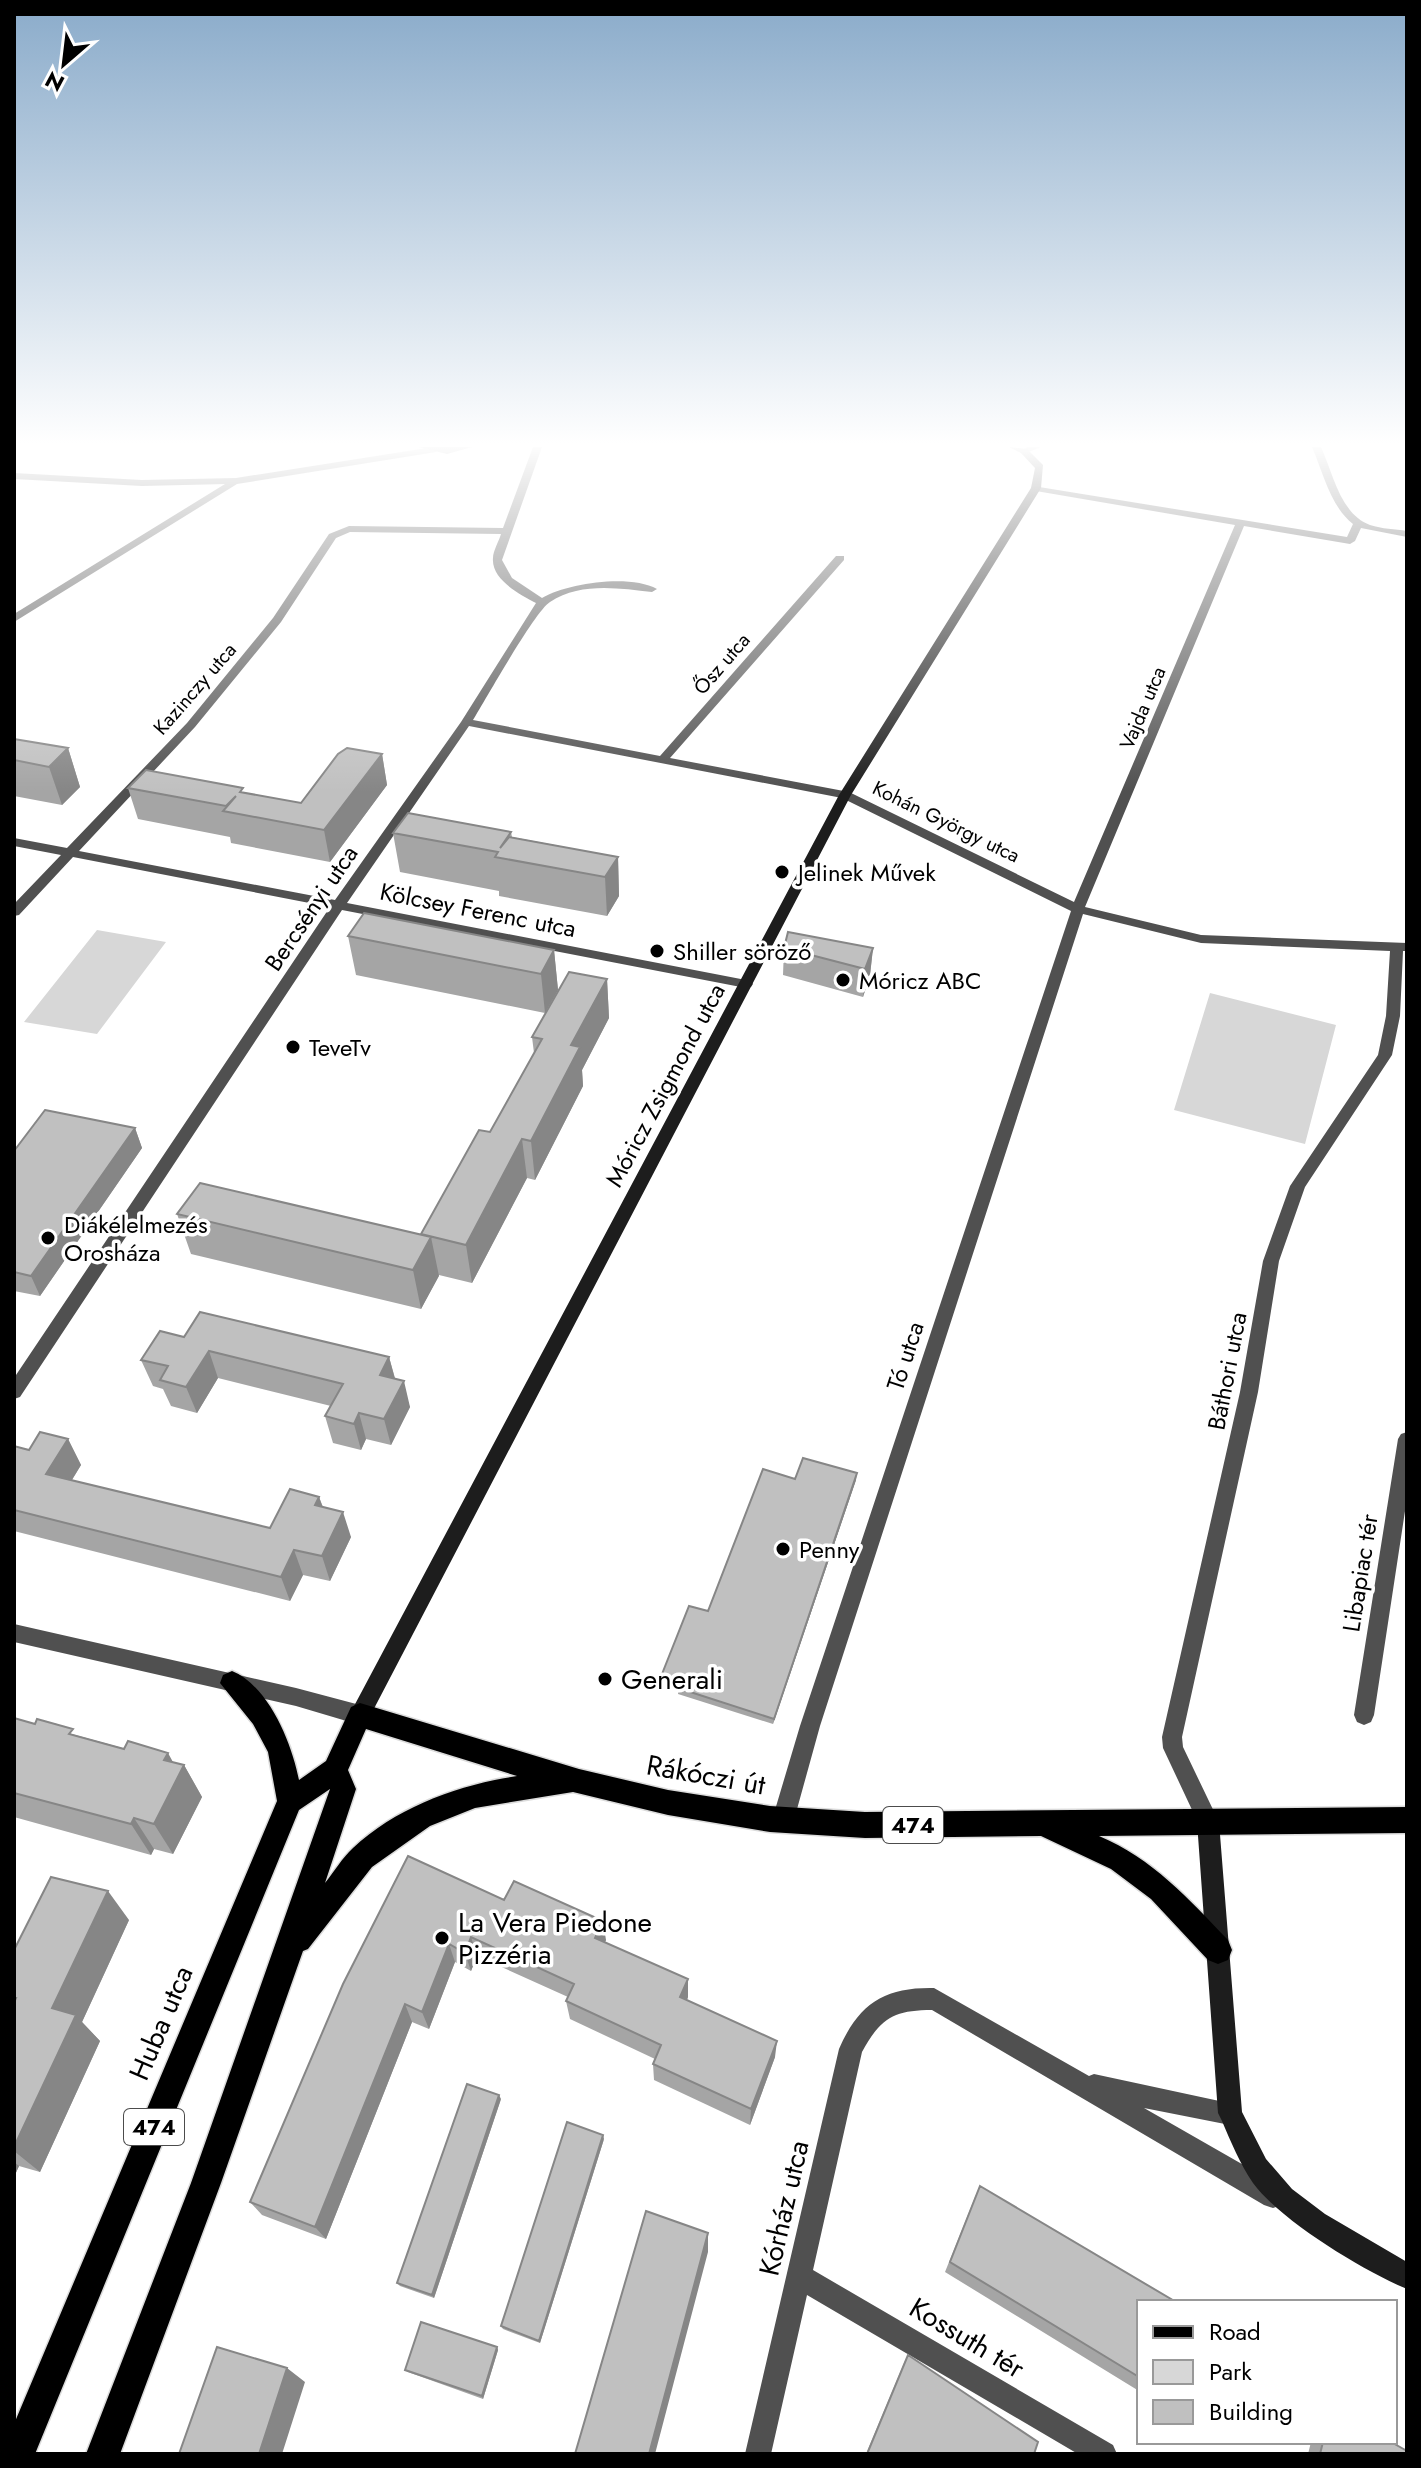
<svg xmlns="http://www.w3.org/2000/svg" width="1421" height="2468" font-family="Jost,sans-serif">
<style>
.green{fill:#d7d7d7}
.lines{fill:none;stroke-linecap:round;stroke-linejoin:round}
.primary-casing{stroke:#dbdbdb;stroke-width:3}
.minor{fill:#505050;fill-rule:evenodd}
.secondary{fill:#1d1d1d;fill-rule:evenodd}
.primary{fill:#000;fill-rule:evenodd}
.wall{fill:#a5a5a5}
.shaded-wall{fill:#868686}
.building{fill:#c0c0c0;stroke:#868686;stroke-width:2}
.poi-dot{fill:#000;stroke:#fff;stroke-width:3}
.labels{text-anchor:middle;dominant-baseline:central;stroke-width:7;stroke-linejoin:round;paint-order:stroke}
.far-street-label{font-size:20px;fill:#000;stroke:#fff}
.shield{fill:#fff;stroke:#4c4c4c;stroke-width:2}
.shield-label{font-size:22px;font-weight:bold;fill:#000}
.poi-label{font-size:24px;fill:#000;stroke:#fff;text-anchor:start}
.street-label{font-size:24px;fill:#000;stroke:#fff}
.near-poi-label{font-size:28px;fill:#000;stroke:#fff;text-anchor:start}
.near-street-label{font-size:28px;fill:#000;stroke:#fff}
</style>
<rect width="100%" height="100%" fill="#fff"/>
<path class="green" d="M 97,930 L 166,942 L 97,1034 L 24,1022 Z
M 1210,993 L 1336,1025 L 1305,1144 L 1174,1110 Z"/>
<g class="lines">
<g class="primary-casing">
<path id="primary" d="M 232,1671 C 269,1686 292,1744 299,1780 L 326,1761 L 351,1707 L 360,1703 L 579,1769 L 668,1790 L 770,1806 L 865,1812 L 1407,1807 L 1407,1833 L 1099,1836 C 1153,1859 1188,1898 1228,1940 L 1232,1950 L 1228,1960 L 1218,1964 L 1208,1960 L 1151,1899 L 1111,1869 L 1041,1836 L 865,1838 L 770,1832 L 668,1815 L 573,1792 L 475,1808 L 430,1826 L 372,1867 L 308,1949 L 303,1951 L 221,2183 L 120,2454 L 86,2454 L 191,2183 L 330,1789 L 299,1810 L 35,2454 L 14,2454 L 14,2424 L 277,1801 L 268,1752 L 253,1724 L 220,1683 L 223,1675 ZM 366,1729 L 517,1776 C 458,1785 397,1807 353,1848 C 342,1858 334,1872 325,1883 L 356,1789 L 348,1770 Z"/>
</g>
<path class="minor" d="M 433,447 L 438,450 L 436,452 L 237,484 L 14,622 L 14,614 L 225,484 L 142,486 L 14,479 L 14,473 L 142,480 L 236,478 Z
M 533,447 L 542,447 L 502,560 L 512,578 L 542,598 C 568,583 630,574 657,589 L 652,592 C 618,588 580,582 550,602 C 535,611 486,699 473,720 L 660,756 L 836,556 L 844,556 L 844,560 L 670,758 L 849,792 L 1074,902 L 1235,525 L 1036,491 L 1031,488 L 1033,486 L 1347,537 L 1353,524 C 1330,506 1323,472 1312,447 L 1321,447 C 1333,473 1340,514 1370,525 C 1382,529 1395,529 1407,531 L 1407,537 L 1361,528 L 1355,541 L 1350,544 L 1244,526 L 1085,907 L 1201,935 L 1407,943 L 1407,951 L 1403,951 L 1400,1016 L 1392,1055 L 1305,1187 L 1279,1261 L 1258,1392 L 1182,1737 L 1183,1747 L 1219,1822 L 1215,1829 L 1208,1832 L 1201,1829 L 1163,1748 L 1162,1737 L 1240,1392 L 1263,1261 L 1290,1186 L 1378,1055 L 1386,1016 L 1390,951 L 1201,943 L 1083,914 L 820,1726 L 794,1820 L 790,1827 L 783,1830 L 776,1827 L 772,1820 L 800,1726 L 1071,911 L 842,798 L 469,726 L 347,903 L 746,980 L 751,981 L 753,984 L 751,987 L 746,988 L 342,910 L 20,1397 L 14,1399 L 14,1378 L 330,907 L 73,857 L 19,915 L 14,916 L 14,904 L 61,855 L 14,846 L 14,838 L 67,848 L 187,723 L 273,618 L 329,534 L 349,526 L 503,528 ZM 350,532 L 501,534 C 499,541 493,551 493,558 C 491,580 521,595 536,603 L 461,722 L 335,900 L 79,851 L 195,727 L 281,622 L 336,538 Z
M 1028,447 L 1041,447 L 1024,454 L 1019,451 Z
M 1407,1432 L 1407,1498 L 1374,1715 L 1371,1722 L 1364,1725 L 1357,1722 L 1354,1715 L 1398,1439 L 1401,1434 Z
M 14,1624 L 296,1688 L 360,1705 L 367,1708 L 370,1715 L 367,1722 L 360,1725 L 296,1706 L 14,1642 Z
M 934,1988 L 1089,2076 L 1094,2074 L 1238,2105 L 1242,2113 L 1238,2121 L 1230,2125 L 1144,2108 L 1282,2187 L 1285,2196 L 1282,2205 L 1273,2208 L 1264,2205 L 932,2010 C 893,2010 880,2019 862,2052 L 813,2270 L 1113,2445 L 1117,2454 L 1078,2454 L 807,2295 L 771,2454 L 745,2454 L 839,2049 C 859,2003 885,1987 934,1988 Z"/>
<path class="secondary" d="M 419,447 L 472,447 L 447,454 Z
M 1009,447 L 1027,449 L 1043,465 L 1041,488 L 851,795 L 367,1722 L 360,1725 L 353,1722 L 350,1715 L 353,1708 L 839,795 L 1031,488 L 1035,468 L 1021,453 Z
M 1208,1812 L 1215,1815 L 1219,1822 L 1242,2112 L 1266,2159 L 1292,2189 L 1325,2214 L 1407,2262 L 1407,2289 C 1362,2270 1281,2221 1253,2183 C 1240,2164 1231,2142 1222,2121 L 1218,2113 L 1197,1822 L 1201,1815 Z"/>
<use href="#primary" class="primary"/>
</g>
<path class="wall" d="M 14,739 L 68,748 L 80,787 L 62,805 L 14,796 Z
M 382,754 L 387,785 L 330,862 L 231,843 L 230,837 L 138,819 L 128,788 L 244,793 L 301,803 Z
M 511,832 L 512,837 L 618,857 L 619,896 L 607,916 L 499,896 L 499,891 L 400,872 L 393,833 Z
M 348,936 L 554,950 L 558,990 L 545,1013 L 356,975 Z
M 784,948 L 873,948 L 870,975 L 863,997 L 783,975 Z
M 607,979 L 609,1018 L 582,1070 L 583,1086 L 535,1180 L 527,1178 L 472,1283 L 439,1275 L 421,1309 L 191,1254 L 177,1214 L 421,1234 L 490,1132 L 534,1053 L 532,1037 Z
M 135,1128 L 142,1148 L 40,1296 L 14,1291 L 14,1151 Z
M 184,1337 L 389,1357 L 395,1378 L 410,1407 L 391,1445 L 366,1439 L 361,1450 L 333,1443 L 325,1416 L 331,1406 L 218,1378 L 197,1413 L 171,1406 L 163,1389 L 153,1386 L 141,1360 Z
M 68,1439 L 81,1465 L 72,1480 L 270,1528 L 319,1497 L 323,1507 L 351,1537 L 330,1581 L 303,1575 L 290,1601 L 14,1531 L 14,1446 L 29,1450 Z
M 795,1479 L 856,1480 L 773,1724 L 678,1694 L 679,1685 L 662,1680 L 662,1674 L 708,1611 Z
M 14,1718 L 184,1765 L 202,1797 L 173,1854 L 154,1849 L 151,1855 L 14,1817 Z
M 504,1900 L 606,1940 L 605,1942 L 688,1997 L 687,2000 L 775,2057 L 750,2125 L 654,2080 L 653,2064 L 655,2059 L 570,2019 L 566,2001 L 568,1997 L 477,1956 L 471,1971 L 455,1962 L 429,2029 L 412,2022 L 326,2239 L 262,2215 L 250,2202 L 343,1984 Z
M 129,1920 L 82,2022 L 100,2041 L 40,2172 L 19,2166 L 14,2177 L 14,1950 Z
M 501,2099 L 434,2298 L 400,2286 L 397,2283 Z
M 604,2139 L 540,2343 L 503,2329 L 501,2326 Z
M 980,2186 L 1139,2302 L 1139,2391 L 945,2272 L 975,2197 Z
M 497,2347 L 498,2350 L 483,2399 L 408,2372 L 405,2370 Z
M 908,2355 L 1034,2454 L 866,2454 L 904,2363 Z
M 1311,2442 L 1391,2442 L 1407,2454 L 1308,2454 Z"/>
<path class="shaded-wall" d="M 68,748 L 80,787 L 62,805 L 49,767 Z
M 382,754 L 387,785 L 330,862 L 324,830 Z
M 618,857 L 619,896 L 607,916 L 605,877 Z
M 873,948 L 870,975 L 863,997 L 865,969 Z
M 554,950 L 558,990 L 545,1013 L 541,974 Z
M 607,979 L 609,1018 L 582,1070 L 583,1086 L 535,1180 L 531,1141 L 571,1045 Z
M 135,1128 L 142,1148 L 40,1296 L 31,1276 Z
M 522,1139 L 527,1178 L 472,1283 L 466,1245 Z
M 431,1237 L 439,1276 L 421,1309 L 413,1270 Z
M 209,1351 L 218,1378 L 197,1413 L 186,1387 Z
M 389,1357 L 396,1383 L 380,1375 Z
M 404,1381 L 410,1407 L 391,1445 L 384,1419 Z
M 359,1413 L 366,1439 L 361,1450 L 354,1424 Z
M 68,1439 L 81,1465 L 60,1499 L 46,1474 Z
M 857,1473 L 856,1480 L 773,1724 L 774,1719 Z
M 319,1497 L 328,1522 L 315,1505 Z
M 343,1512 L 351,1537 L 330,1581 L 322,1556 Z
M 294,1550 L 303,1575 L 290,1601 L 281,1577 Z
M 168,1753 L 179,1773 L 184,1765 L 202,1797 L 173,1854 L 154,1824 L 164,1760 Z
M 134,1818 L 154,1849 L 151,1855 L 131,1824 Z
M 108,1891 L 129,1920 L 82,2022 L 100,2041 L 40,2172 L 14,2151 L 14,2147 L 52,2008 Z
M 603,1921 L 606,1940 L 598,1956 L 595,1938 Z
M 471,1937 L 477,1956 L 471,1971 L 465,1953 Z
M 449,1944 L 455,1962 L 429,2029 L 422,2012 Z
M 688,1979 L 688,1997 L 681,2014 L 680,1997 Z
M 405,2004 L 412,2022 L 326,2239 L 315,2227 Z
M 777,2041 L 775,2057 L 750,2125 L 751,2109 Z
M 499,2095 L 501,2099 L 434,2298 L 432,2295 Z
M 603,2135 L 604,2139 L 540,2343 L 539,2341 Z
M 14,2162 L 19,2166 L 14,2177 Z
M 708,2233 L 708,2252 L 655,2454 L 649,2454 Z
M 497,2347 L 498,2350 L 483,2399 L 482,2396 Z
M 287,2368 L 305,2382 L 282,2454 L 259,2454 Z"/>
<path class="building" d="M 14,739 L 68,748 L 49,767 L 14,760 Z
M 347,748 L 382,754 L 324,830 L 223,811 L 236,796 L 226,806 L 128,788 L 146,770 L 243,788 L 240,792 L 301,803 L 338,754 Z
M 408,813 L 511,832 L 500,848 L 509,837 L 618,857 L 605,877 L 495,857 L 498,852 L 393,833 Z
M 364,913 L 554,950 L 541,974 L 348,936 Z
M 788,932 L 873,948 L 865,969 L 784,948 Z
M 569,972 L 607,979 L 571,1045 L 580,1047 L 531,1141 L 522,1139 L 466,1245 L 421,1234 L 479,1130 L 490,1132 L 542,1039 L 532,1037 Z
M 45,1110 L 135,1128 L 31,1276 L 14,1272 L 14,1151 Z
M 200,1183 L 431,1237 L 413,1270 L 177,1214 Z
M 200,1312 L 389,1357 L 380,1375 L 404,1381 L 384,1419 L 359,1413 L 354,1424 L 325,1416 L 343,1384 L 209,1351 L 186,1387 L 160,1380 L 168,1366 L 141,1360 L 160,1331 L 184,1337 Z
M 40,1432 L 68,1439 L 46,1474 L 270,1528 L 290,1489 L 319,1497 L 315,1505 L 343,1512 L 322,1556 L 294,1550 L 281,1577 L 14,1510 L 14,1446 L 29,1450 Z
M 803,1458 L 857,1473 L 774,1719 L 678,1688 L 681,1680 L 662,1674 L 689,1606 L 708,1611 L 763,1469 L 795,1479 Z
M 14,1718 L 35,1724 L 37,1719 L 73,1729 L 69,1734 L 124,1749 L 128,1741 L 168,1753 L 164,1760 L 184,1765 L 154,1824 L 134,1818 L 131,1824 L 14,1793 Z
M 408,1856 L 504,1900 L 514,1881 L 603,1921 L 595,1938 L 688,1979 L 680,1997 L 777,2041 L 751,2109 L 653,2064 L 661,2045 L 566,2001 L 574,1984 L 471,1937 L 465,1953 L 449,1944 L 422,2012 L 405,2004 L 315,2227 L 250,2202 L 343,1984 Z
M 51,1877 L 108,1891 L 52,2008 L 76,2015 L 14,2147 L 14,2003 L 16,1998 L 14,1998 L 14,1950 Z
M 467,2084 L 499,2095 L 432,2295 L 397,2283 Z
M 567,2122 L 603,2135 L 539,2341 L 501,2326 Z
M 980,2186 L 1176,2302 L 1139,2302 L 1139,2377 L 950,2262 Z
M 646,2211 L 708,2233 L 649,2454 L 575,2454 Z
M 421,2322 L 497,2347 L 482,2396 L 405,2370 Z
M 217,2347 L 287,2368 L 259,2454 L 179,2454 Z
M 908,2355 L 1038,2442 L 1034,2454 L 867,2454 Z
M 1323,2442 L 1391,2442 L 1407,2451 L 1407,2454 L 1320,2454 Z"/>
<linearGradient id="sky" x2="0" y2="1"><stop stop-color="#8aabca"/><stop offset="0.56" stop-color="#fff"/><stop offset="1" stop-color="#fff" stop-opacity="0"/></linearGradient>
<rect width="1421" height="792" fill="url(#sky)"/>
<g class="poi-dot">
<circle cx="782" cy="872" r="8"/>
<circle cx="657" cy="951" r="8"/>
<circle cx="843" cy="980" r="8"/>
<circle cx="293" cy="1047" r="8"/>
<circle cx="48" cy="1238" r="8"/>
<circle cx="783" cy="1549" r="8"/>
<circle cx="605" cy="1679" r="8"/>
<circle cx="442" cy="1938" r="8"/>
</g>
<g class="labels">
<g class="far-street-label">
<text transform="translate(722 664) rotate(-49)">Ősz utca</text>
<text transform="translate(195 689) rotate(-49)">Kazinczy utca</text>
<text transform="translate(1143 708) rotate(-67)">Vajda utca</text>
<text transform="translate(946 822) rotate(26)">Kohán György utca</text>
</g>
<g class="shield">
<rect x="883" y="1807" width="60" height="36" rx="6"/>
<rect x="124" y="2109" width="60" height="36" rx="6"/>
</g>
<g class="shield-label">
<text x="913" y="1825">474</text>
<text x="154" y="2127">474</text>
</g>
<g class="poi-label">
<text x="798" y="872">Jelinek Művek</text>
<text x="673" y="951">Shiller söröző</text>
<text x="859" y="980">Móricz ABC</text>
<text x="309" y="1047">TeveTv</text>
<text x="64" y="1224">Diákélelmezés<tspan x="64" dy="28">Orosháza</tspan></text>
<text x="799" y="1549">Penny</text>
</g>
<g class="street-label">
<text transform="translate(311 908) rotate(-56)">Bercsényi utca</text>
<text transform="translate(478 910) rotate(11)">Kölcsey Ferenc utca</text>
<text transform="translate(665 1085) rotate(-62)">Móricz Zsigmond utca</text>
<text transform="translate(905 1356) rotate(-72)">Tó utca</text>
<text transform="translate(1227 1371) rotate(-79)">Báthori utca</text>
<text transform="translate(1360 1573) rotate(-81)">Libapiac tér</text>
</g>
<g class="near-poi-label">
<text x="621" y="1679">Generali</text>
<text x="458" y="1922">La Vera Piedone<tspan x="458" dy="32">Pizzéria</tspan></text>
</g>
<g class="near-street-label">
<text transform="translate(706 1775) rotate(10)">Rákóczi út</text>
<text transform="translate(161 2023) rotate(-67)">Huba utca</text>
<text transform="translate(784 2208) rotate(-77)">Kórház utca</text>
<text transform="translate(967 2338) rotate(31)">Kossuth tér</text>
</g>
</g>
<rect width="1421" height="2468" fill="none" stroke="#000000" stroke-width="32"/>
<rect x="1137" y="2300" width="260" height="144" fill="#ffffff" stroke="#999999" stroke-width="2"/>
<rect x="1153" y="2326" width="40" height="12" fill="#000000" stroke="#999999" stroke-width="2"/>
<text x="1209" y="2340" font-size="24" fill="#000000">Road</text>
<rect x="1153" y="2360" width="40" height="24" fill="#d7d7d7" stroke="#999999" stroke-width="2"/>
<text x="1209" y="2380" font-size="24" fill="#000000">Park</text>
<rect x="1153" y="2400" width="40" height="24" fill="#c0c0c0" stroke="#999999" stroke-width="2"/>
<text x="1209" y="2420" font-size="24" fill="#000000">Building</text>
<g transform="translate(64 64) rotate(208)" stroke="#ffffff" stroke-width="6" paint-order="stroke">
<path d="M0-6L14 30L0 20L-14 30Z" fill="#000000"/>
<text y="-12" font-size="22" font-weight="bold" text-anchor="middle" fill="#000000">N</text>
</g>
</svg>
